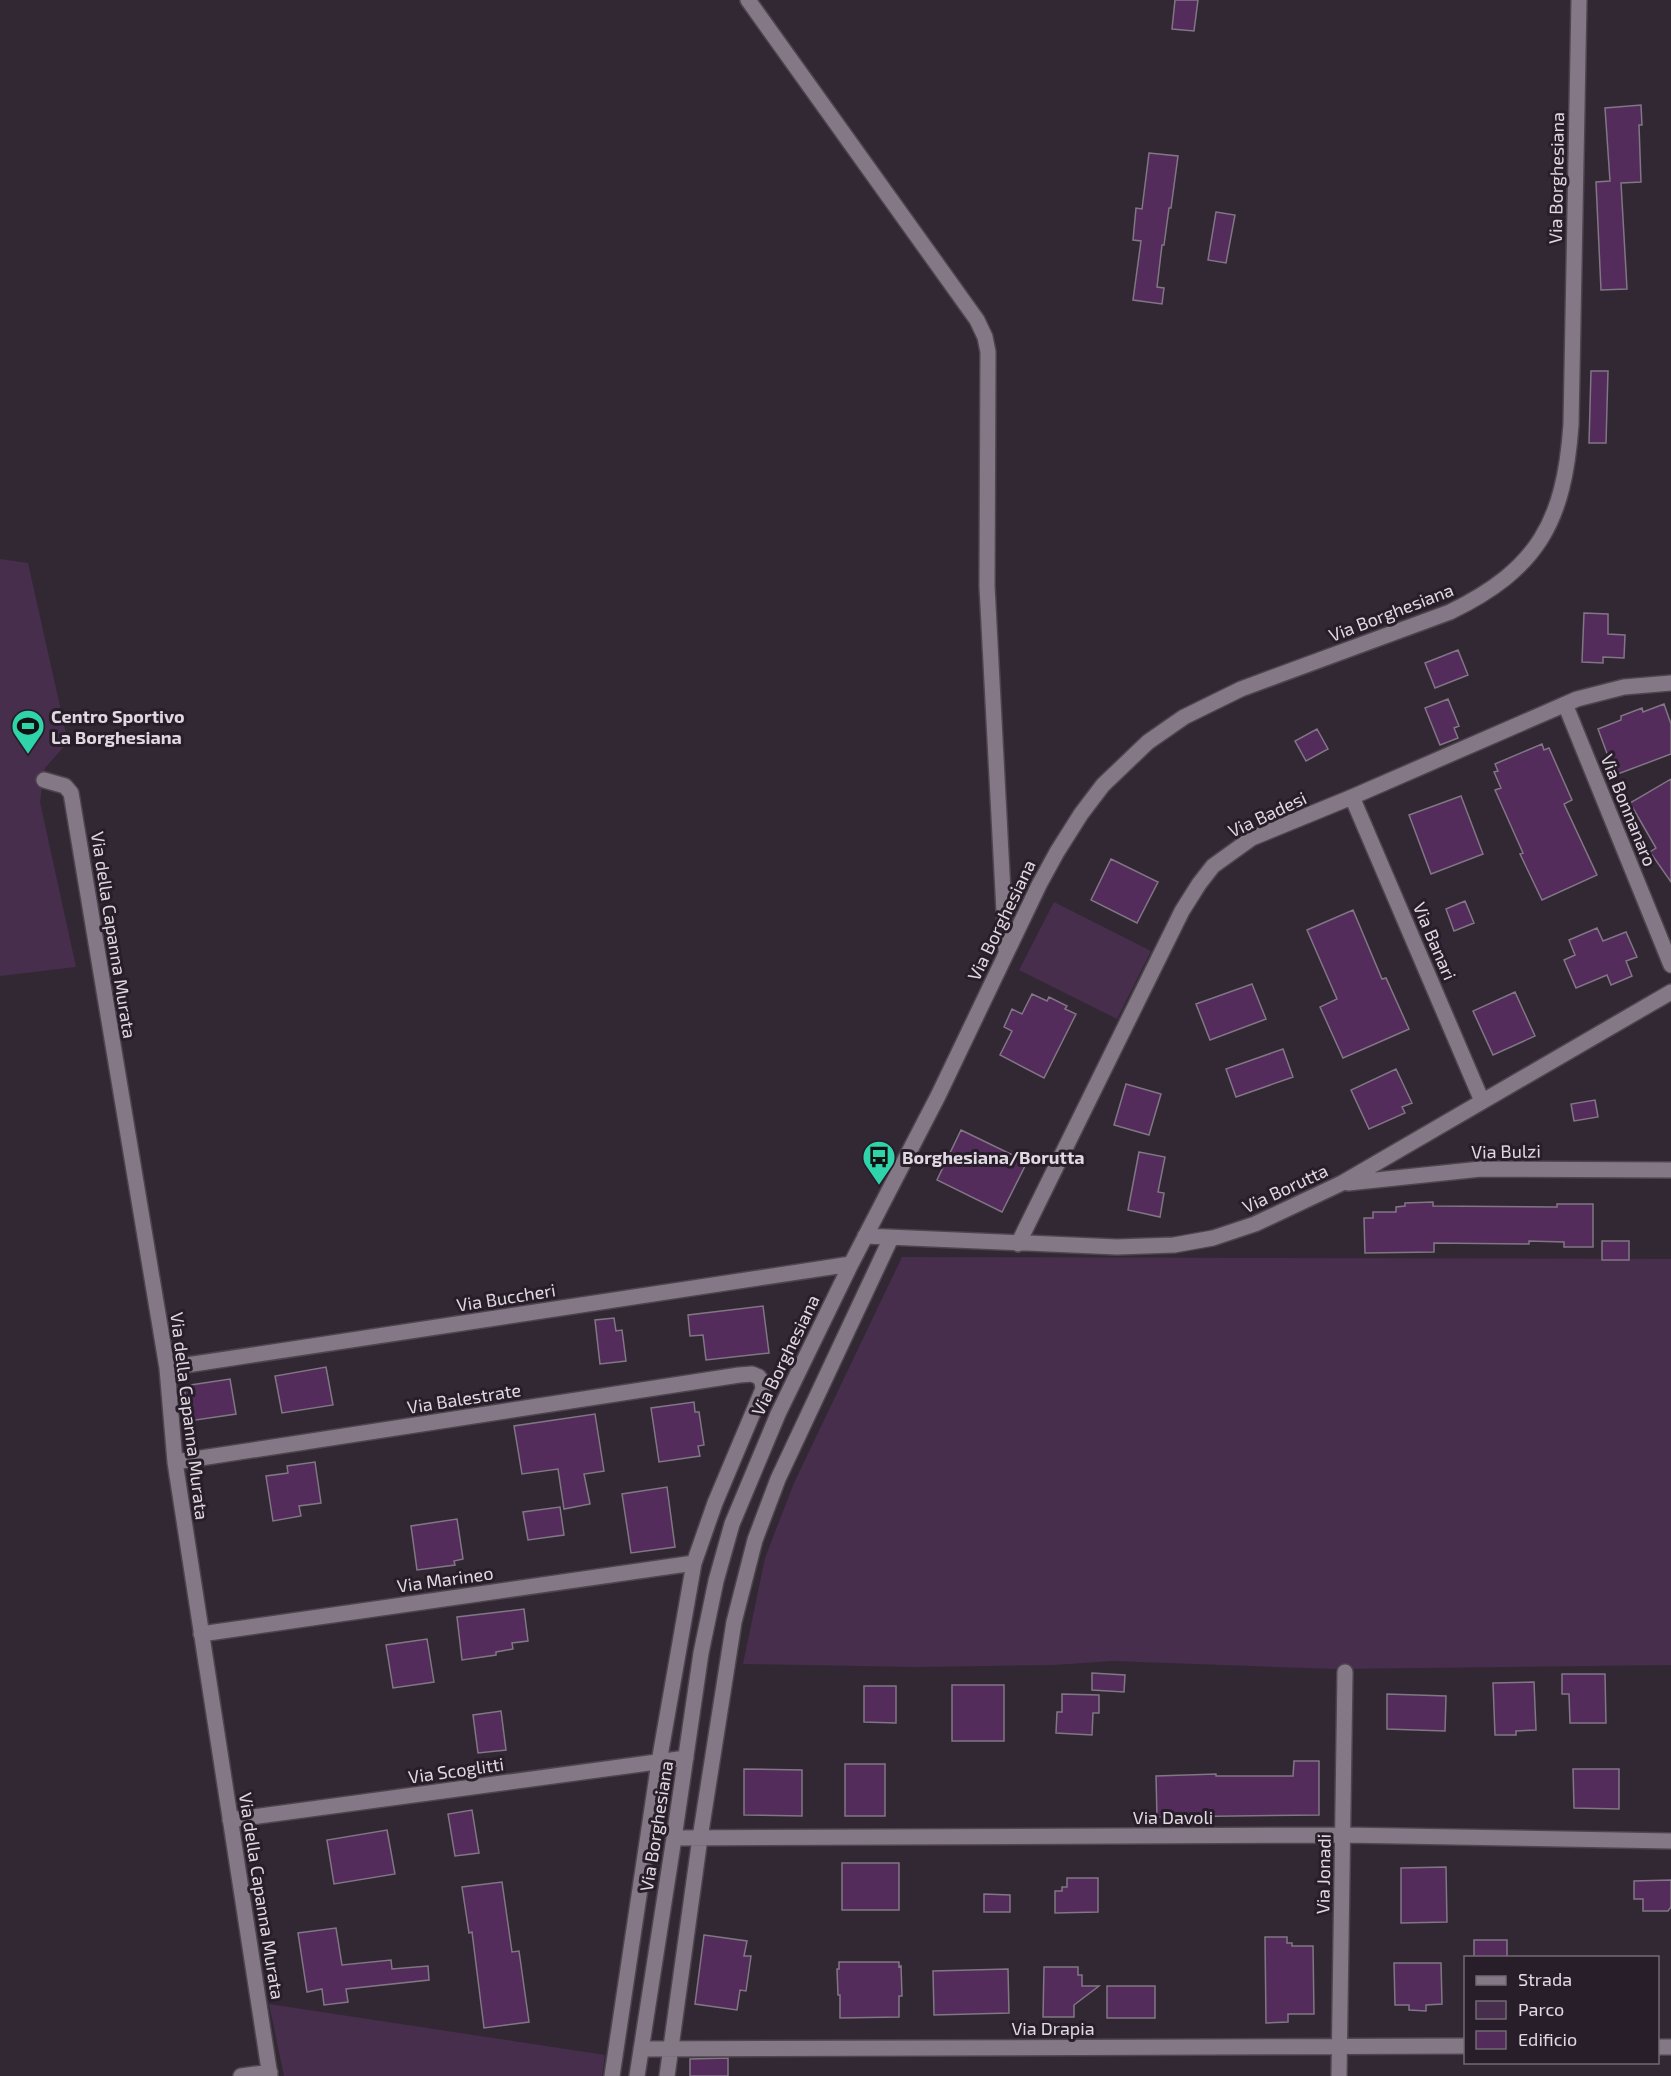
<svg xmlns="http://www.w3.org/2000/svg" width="1671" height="2076" font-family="'Exo 2',sans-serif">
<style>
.green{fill:#472e4c}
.building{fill:#532c5b;stroke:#817684;stroke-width:1.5}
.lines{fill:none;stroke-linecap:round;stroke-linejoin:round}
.minor-casing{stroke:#4d454e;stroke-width:18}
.minor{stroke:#847886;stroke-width:15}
.labels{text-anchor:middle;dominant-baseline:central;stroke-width:6;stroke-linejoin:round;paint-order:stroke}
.street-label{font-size:18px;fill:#e0d9e1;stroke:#281e2a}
.poi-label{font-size:18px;font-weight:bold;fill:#e0d9e1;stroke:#281e2a;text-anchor:start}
</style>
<rect width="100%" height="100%" fill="#322834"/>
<path class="green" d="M 0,559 L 28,563 L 68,742 L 45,768 L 40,802 L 76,967 L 0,976 Z
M 1054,902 L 1151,951 L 1117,1019 L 1019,970 Z
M 902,1257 L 1671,1259 L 1671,1665 L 1335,1669 L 1112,1661 L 1054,1665 L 918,1667 L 743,1664 L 765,1558 L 794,1483 Z
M 269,2004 L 605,2055 L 602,2076 L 284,2076 Z"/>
<path class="building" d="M 1175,0 L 1198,0 L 1194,31 L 1172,29 Z
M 1641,105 L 1642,125 L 1639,125 L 1641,182 L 1621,183 L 1627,289 L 1601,290 L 1596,182 L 1610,181 L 1605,108 Z
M 1149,153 L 1178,156 L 1171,208 L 1169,208 L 1164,245 L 1162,245 L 1157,287 L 1164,288 L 1162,304 L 1133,300 L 1141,241 L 1133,240 L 1136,208 L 1142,209 Z
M 1216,212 L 1235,215 L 1226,263 L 1208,260 Z
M 1591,371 L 1608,371 L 1606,443 L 1589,443 Z
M 1584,613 L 1608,614 L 1608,634 L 1625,635 L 1624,658 L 1603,657 L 1603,663 L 1582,662 Z
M 1458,650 L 1468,675 L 1435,688 L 1425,663 Z
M 1448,699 L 1459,726 L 1454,728 L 1458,738 L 1440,745 L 1425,708 Z
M 1664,704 L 1671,724 L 1671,754 L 1615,775 L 1598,729 L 1621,720 L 1621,716 L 1642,708 L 1643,712 Z
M 1317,729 L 1328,749 L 1306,761 L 1295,741 Z
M 1542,744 L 1544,750 L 1549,748 L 1572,800 L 1564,804 L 1597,875 L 1542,900 L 1520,854 L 1523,853 L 1495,790 L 1501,788 L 1494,772 L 1498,771 L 1495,764 Z
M 1671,779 L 1671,882 L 1650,852 L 1656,848 L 1630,803 Z
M 1461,796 L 1483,854 L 1431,874 L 1409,815 Z
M 1111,859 L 1158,882 L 1137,923 L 1091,900 Z
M 1465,901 L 1474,923 L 1454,931 L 1446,909 Z
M 1353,910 L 1382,979 L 1386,978 L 1409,1029 L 1343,1058 L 1320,1007 L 1337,999 L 1307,930 Z
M 1597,928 L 1603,941 L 1626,932 L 1637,957 L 1626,961 L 1632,976 L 1611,985 L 1607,975 L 1576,988 L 1564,960 L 1575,955 L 1569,940 Z
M 1252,984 L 1266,1019 L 1210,1040 L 1196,1004 Z
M 1515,992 L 1535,1036 L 1493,1055 L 1473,1011 Z
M 1032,994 L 1047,1001 L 1049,997 L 1067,1006 L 1065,1009 L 1076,1014 L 1044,1078 L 1000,1055 L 1012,1031 L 1004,1027 L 1012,1009 L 1022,1014 Z
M 1283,1049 L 1293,1077 L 1236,1097 L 1226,1069 Z
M 1396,1069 L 1412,1103 L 1402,1107 L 1405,1113 L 1369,1129 L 1351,1090 Z
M 1126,1084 L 1161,1094 L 1149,1135 L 1114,1125 Z
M 1595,1100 L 1598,1117 L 1574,1121 L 1571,1104 Z
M 961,1130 L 1027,1162 L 1002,1212 L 937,1180 Z
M 1139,1152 L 1165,1157 L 1158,1192 L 1164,1193 L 1160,1217 L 1128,1210 Z
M 1433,1202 L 1433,1206 L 1557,1207 L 1557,1204 L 1593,1204 L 1593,1247 L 1564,1247 L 1564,1242 L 1529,1241 L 1529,1244 L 1434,1243 L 1434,1252 L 1365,1253 L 1364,1218 L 1373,1218 L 1373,1212 L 1396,1212 L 1396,1207 L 1405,1206 L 1405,1203 Z
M 1602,1241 L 1629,1241 L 1629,1260 L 1602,1260 Z
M 763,1306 L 769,1353 L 706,1360 L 703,1335 L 690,1336 L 688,1315 Z
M 614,1318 L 616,1331 L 622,1330 L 626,1361 L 600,1364 L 595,1320 Z
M 326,1367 L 333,1405 L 282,1413 L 275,1376 Z
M 230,1379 L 236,1414 L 189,1421 L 184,1386 Z
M 694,1402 L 695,1412 L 699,1412 L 704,1445 L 698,1446 L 700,1456 L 659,1462 L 651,1408 Z
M 595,1414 L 604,1471 L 584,1474 L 590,1504 L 564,1509 L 558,1469 L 522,1474 L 514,1426 Z
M 315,1462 L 321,1503 L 299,1506 L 301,1516 L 273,1521 L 266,1476 L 288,1473 L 287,1466 Z
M 667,1487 L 675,1547 L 631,1553 L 622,1494 Z
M 560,1507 L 564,1535 L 528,1540 L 523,1512 Z
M 457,1519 L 463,1559 L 454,1561 L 455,1565 L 417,1570 L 411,1526 Z
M 524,1609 L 528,1641 L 512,1643 L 513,1649 L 496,1652 L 496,1655 L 462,1660 L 457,1617 Z
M 427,1639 L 434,1682 L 393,1688 L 386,1645 Z
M 1092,1673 L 1125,1675 L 1124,1692 L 1092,1690 Z
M 1562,1674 L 1605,1674 L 1606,1723 L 1570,1723 L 1569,1694 L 1562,1694 Z
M 1534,1682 L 1536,1730 L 1516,1731 L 1516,1735 L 1495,1735 L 1493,1683 Z
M 952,1685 L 1004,1685 L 1004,1741 L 952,1741 Z
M 864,1686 L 896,1686 L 896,1723 L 864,1722 Z
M 1062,1694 L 1099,1695 L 1099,1713 L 1093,1713 L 1092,1735 L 1056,1733 L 1057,1712 L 1062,1712 Z
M 1387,1694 L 1446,1696 L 1445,1731 L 1387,1729 Z
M 501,1711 L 506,1750 L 478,1753 L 473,1715 Z
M 1294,1761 L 1319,1761 L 1319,1815 L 1157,1817 L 1156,1776 L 1216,1774 L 1216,1776 L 1293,1776 Z
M 845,1764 L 885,1764 L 885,1816 L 845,1816 Z
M 744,1769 L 802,1770 L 802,1816 L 744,1815 Z
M 1573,1769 L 1619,1769 L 1619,1809 L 1574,1808 Z
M 472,1810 L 479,1853 L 455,1856 L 448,1814 Z
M 387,1830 L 395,1874 L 334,1884 L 327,1840 Z
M 842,1863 L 899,1863 L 899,1910 L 842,1910 Z
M 1446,1867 L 1447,1922 L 1401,1923 L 1401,1868 Z
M 1067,1878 L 1098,1878 L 1098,1912 L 1055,1913 L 1055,1891 L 1062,1891 L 1062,1887 L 1067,1887 Z
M 1671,1880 L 1671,1907 L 1668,1911 L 1643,1911 L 1643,1899 L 1634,1899 L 1634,1881 Z
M 502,1882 L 512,1952 L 519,1951 L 529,2022 L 484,2028 L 472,1932 L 469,1933 L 462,1887 Z
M 984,1894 L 1010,1895 L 1010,1912 L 984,1912 Z
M 336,1928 L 342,1965 L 391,1960 L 392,1969 L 428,1966 L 429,1980 L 346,1989 L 348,2002 L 324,2005 L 322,1989 L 307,1992 L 298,1933 Z
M 704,1935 L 747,1941 L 744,1956 L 751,1956 L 746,1991 L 740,1990 L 737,2010 L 695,2004 Z
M 1265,1937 L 1287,1937 L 1287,1943 L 1292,1943 L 1292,1946 L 1313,1946 L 1314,2014 L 1288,2014 L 1288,2022 L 1266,2023 Z
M 1474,1940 L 1507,1940 L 1507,1958 L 1474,1958 Z
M 839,1962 L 899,1962 L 899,1967 L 901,1966 L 902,1996 L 899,1996 L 899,2017 L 840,2018 L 840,1995 L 838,1995 L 837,1969 L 839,1969 Z
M 1394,1963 L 1441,1963 L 1442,2004 L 1426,2005 L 1426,2011 L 1409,2010 L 1409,2005 L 1395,2005 Z
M 1044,1967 L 1078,1967 L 1078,1975 L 1082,1975 L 1082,1986 L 1099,1986 L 1074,2005 L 1074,2017 L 1043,2017 Z
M 1008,1969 L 1009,2013 L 934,2015 L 933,1971 Z
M 1107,1986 L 1155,1986 L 1155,2018 L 1107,2018 Z
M 728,2058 L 728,2076 L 690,2076 L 690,2059 Z"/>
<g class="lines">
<g class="minor-casing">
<path id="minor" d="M 748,0 L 977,320 L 985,337 L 988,352 L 987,586 L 1006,950
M 1565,704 L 1671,965
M 44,780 L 65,786 L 71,793 L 167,1368 L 175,1462 L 270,2076
M 1352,797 L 1482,1101
M 1348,1183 L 1481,1169 L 1671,1170
M 865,1236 L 1117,1247 L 1174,1245 L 1213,1238 L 1255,1224 L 1342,1183 L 1671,992
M 1018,1244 L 1182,911 L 1199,884 L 1213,866 L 1252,838 L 1352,797 L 1577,699 L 1624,687 L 1671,683
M 167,1368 L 851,1264
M 175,1462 L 739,1375 L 752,1374 L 759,1377 L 762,1382 L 763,1389 L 715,1503 L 694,1563 L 659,1762 L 612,2076
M 201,1634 L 694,1563
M 230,1820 L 686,1758
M 674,1838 L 1343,1835 L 1671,1841
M 1658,2047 L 1671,2047
M 641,2049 L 1466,2046
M 241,2076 L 270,2072
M 637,2076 L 674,1838 L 701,1653 L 716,1581 L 732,1524 L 778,1414 L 851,1264 L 938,1096 L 1039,885 L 1057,852 L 1081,814 L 1103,785 L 1148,742 L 1184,717 L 1241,689 L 1450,612 C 1538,569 1564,522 1571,425 L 1579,0
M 667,2076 L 700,1838 L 734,1622 L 755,1540 L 778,1479 L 891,1238
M 1339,2076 L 1345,1672"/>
</g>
<use href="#minor" class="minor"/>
</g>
<defs>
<g id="stadium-pin" transform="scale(1.725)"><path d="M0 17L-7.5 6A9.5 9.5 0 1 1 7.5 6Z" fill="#2fd4aa" stroke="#281e2a"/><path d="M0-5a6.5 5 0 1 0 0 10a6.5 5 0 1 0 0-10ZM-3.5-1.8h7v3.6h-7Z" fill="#111"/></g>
<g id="bus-pin" transform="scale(1.725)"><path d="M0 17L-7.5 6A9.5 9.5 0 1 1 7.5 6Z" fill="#2fd4aa" stroke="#281e2a"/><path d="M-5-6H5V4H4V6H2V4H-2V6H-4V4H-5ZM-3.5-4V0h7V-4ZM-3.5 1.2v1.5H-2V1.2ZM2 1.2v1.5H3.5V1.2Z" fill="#111"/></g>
</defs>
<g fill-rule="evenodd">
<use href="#stadium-pin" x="28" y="726"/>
<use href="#bus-pin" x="879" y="1157"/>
</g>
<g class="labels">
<g class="street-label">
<text transform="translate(1556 178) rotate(-89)">Via Borghesiana</text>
<text transform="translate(1391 612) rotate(-21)">Via Borghesiana</text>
<text transform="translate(1629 810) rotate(68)">Via Bonnanaro</text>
<text transform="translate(1267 814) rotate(-25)">Via Badesi</text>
<text transform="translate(1001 920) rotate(-64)">Via Borghesiana</text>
<text transform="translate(114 935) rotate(81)">Via della Capanna Murata</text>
<text transform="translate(1435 941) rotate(67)">Via Banari</text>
<text transform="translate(1506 1151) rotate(-1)">Via Bulzi</text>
<text transform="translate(1285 1188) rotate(-25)">Via Borutta</text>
<text transform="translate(506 1297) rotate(-9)">Via Buccheri</text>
<text transform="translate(785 1355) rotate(-64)">Via Borghesiana</text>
<text transform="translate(464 1398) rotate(-9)">Via Balestrate</text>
<text transform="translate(190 1416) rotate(83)">Via della Capanna Murata</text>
<text transform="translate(445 1579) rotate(-8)">Via Marineo</text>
<text transform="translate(456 1770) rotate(-8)">Via Scoglitti</text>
<text x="1173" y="1817">Via Davoli</text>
<text transform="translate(656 1826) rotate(-81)">Via Borghesiana</text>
<text transform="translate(1323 1874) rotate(-89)">Via Jonadi</text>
<text transform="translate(262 1896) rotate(81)">Via della Capanna Murata</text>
<text x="1053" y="2028">Via Drapia</text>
</g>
<g class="poi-label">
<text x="51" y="716">Centro Sportivo<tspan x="51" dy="21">La Borghesiana</tspan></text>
<text x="902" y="1157">Borghesiana/Borutta</text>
</g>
</g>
<rect x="1464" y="1956" width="195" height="108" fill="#281e2a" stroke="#726973" stroke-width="1.5"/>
<rect x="1476" y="1976" width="30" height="9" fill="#847886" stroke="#726973" stroke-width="1.5"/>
<text x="1518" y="1986" font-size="18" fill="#e0d9e1">Strada</text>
<rect x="1476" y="2001" width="30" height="18" fill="#472e4c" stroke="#726973" stroke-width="1.5"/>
<text x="1518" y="2016" font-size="18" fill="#e0d9e1">Parco</text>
<rect x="1476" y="2031" width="30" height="18" fill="#532c5b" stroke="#726973" stroke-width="1.5"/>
<text x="1518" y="2046" font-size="18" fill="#e0d9e1">Edificio</text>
</svg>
